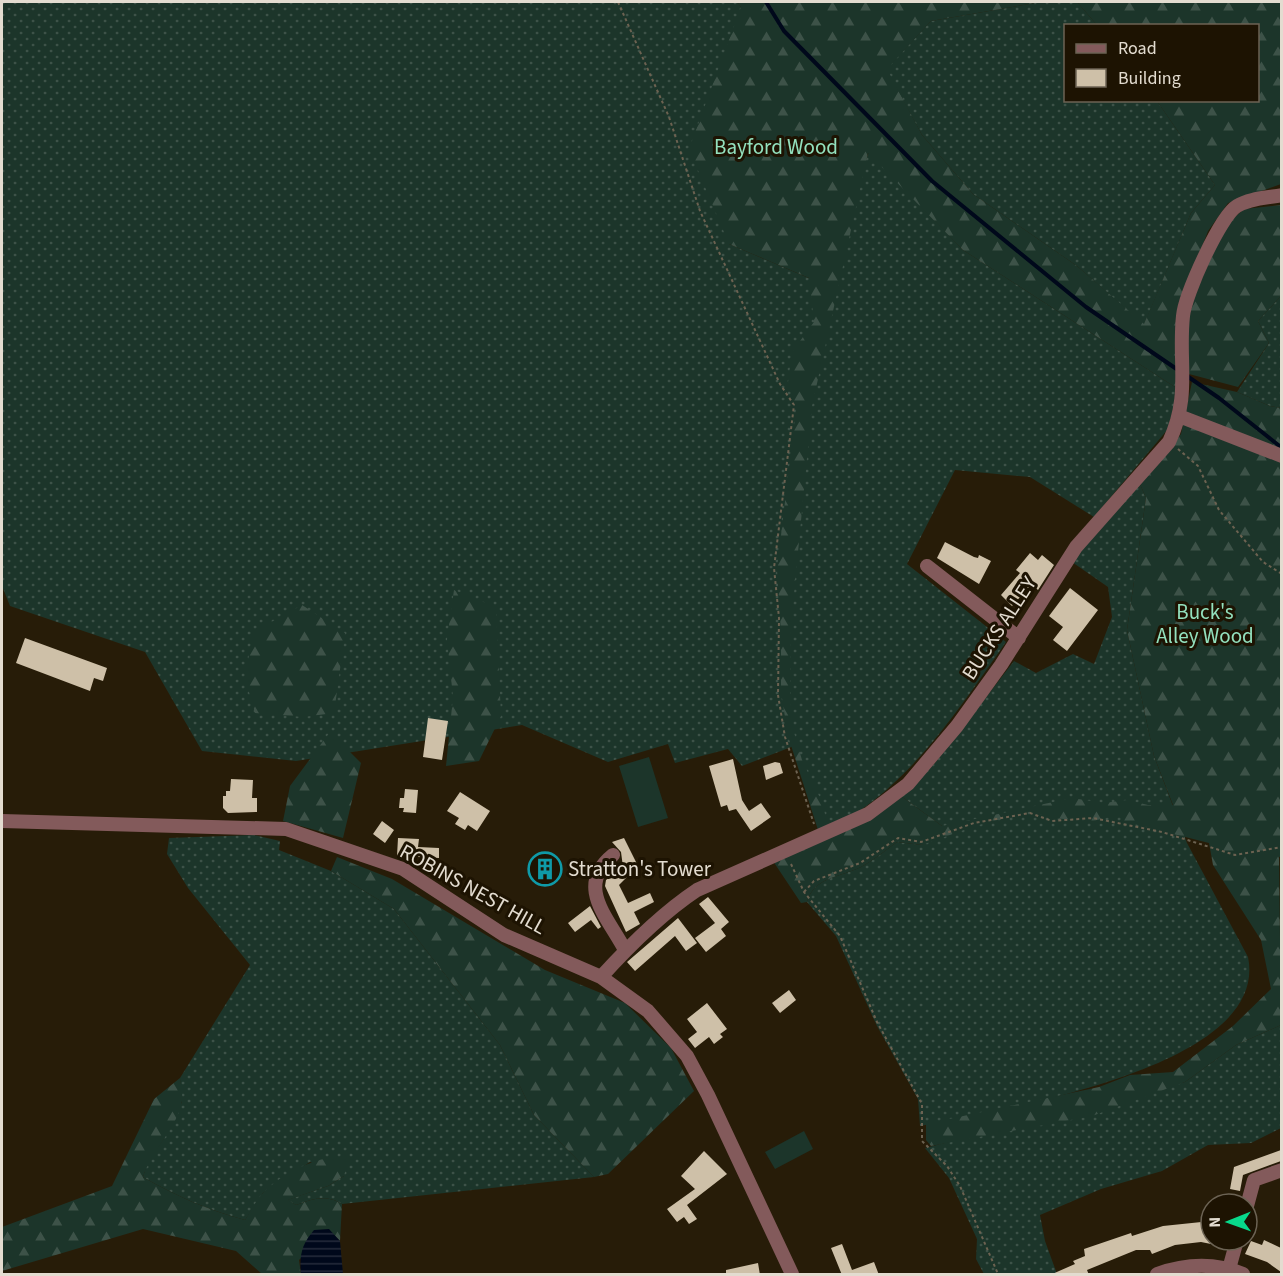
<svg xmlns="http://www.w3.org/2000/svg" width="1283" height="1276" font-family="'Source Sans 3',sans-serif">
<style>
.grass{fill:url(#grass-dots)}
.forest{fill:url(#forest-firs)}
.pitch{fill:#1c352a}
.water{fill:url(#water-rules)}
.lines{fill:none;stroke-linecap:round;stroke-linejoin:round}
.stream{stroke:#00081b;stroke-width:4}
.building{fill:#cec0a8}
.path{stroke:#6c6251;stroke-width:2;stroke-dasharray:3 3;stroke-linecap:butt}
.minor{stroke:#835a5b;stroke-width:14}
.labels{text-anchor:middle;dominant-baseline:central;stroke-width:6;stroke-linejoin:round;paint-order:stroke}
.park-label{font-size:21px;fill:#93e1be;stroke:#1d1302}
.street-label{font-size:21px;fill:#e3dcd0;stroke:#1d1302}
.poi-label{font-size:21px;fill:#e3dcd0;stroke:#1d1302;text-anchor:start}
</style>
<defs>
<pattern id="grass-dots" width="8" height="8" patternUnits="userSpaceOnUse" patternTransform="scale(1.5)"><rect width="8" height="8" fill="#1c352a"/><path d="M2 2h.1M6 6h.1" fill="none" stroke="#3d5248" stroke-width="1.8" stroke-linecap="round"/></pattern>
<pattern id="forest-firs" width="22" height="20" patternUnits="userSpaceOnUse" patternTransform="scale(1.5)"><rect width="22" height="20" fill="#1c352a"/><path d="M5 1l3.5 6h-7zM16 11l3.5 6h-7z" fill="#3d5248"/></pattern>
<pattern id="water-rules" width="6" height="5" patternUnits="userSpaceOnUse" patternTransform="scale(1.5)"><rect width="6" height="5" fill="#00081b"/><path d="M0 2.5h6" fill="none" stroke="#252b3b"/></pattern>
</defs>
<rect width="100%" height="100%" fill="#271c08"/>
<path class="grass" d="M 2,2 L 737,2 L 741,7 L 729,244 L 818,282 L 869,152 L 963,250 L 1178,389 L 1168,429 L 1094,517 L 1030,477 L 955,470 L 907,564 L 1006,642 C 965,700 923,765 865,807 C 855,815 840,820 828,826 L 794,746 L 742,766 L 728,749 L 675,763 L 668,744 L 608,762 L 522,725 L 296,761 L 202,751 L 145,652 L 10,606 L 2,586 Z
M 1041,2 L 1077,2 L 1097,25 L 1066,26 L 1066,100 L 1157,101 L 1215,185 L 1191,213 L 1144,325 L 1077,266 L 973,194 L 922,135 L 886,69 L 931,21 Z
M 1281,296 L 1281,408 L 1270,406 L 1237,392 L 1269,343 L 1258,321 Z
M 1140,484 L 1146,498 L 1127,630 L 1154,756 L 1187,843 L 1248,957 C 1271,1069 995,1110 920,1126 L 918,1099 L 877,1026 L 836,936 L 807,902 C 814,877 841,877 861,867 C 874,860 886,850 897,842 L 922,845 L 942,826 L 901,796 L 934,764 L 1014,661 L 1036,673 L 1073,654 L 1094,664 L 1112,617 L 1108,587 L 1072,562 L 1085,542 Z
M 254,835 L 280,841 L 279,850 L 331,871 L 394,909 L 500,1045 L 534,1115 L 594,1177 L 342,1204 C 325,1194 313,1199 296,1205 L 287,1200 L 328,1186 L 344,1176 L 310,1162 L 263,1193 L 245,1220 C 208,1210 176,1196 143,1177 L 148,1161 L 163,1140 L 182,1102 L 180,1078 L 250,965 L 188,888 L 167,854 L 169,838 Z
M 1281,1025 L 1281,1128 L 1251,1143 L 1208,1145 L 1162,1171 L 1101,1189 L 1040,1215 L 1045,1241 L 1057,1274 L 984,1274 L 976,1259 L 977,1239 L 949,1178 L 925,1148 L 1185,1082 L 1236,1045 Z"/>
<path class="forest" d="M 737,2 L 1041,2 L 931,21 L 887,69 L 922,135 L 973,194 L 1077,266 L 1144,324 L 1191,213 L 1215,185 L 1157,101 L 1258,100 L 1258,26 L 1097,25 L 1077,2 L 1281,2 L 1281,184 L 1228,203 L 1208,231 L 1180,304 L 1178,389 L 963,250 L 868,153 L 812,406 L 791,625 L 790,695 L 793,729 L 802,760 L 822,802 L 828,826 L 818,830 L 788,736 L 781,692 L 781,633 L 777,569 L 796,409 L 788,382 L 792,352 L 814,322 L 809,278 L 729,244 L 689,149 L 741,7 Z
M 1281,205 L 1281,296 L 1258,321 L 1269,343 L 1238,387 L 1189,374 L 1187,317 L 1213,250 L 1228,223 L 1244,209 Z
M 1192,382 L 1237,392 L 1270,406 L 1281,408 L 1282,856 L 1279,857 L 1281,1025 L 1236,1045 L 1185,1082 L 1092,1116 L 931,1146 L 926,1140 L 926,1124 L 1099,1087 L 1130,1075 L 1173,1072 L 1233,1026 L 1271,989 L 1261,940 L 1213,865 L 1209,843 L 1122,821 L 1121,814 L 1093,821 L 1051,818 L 1031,811 L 975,826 L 922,845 L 897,842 C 886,850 874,860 861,867 C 841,877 814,877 807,902 L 801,903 L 773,861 L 901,796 L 942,826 L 1072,798 L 1104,803 L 1127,800 L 1148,805 L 1173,805 L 1154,756 L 1127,630 L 1146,498 L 1140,484 L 1181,434 Z
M 454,590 L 496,607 L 501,716 L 479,761 L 446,766 L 453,697 L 447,639 Z
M 302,605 L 345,633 L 334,713 L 303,717 L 255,713 L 245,678 L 253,632 Z
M 330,732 L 361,763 L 343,838 L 283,821 L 290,786 Z
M 337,857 L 392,879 L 545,970 L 625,1003 L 671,1048 L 694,1091 L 608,1174 L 594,1177 L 534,1115 L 500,1045 L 394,909 L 331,871 Z
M 180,1078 C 181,1085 183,1095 182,1101 C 178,1126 151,1152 143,1177 C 176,1196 208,1210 245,1220 C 251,1211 256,1200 264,1192 C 286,1171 318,1155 349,1157 L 344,1176 L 328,1186 L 288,1200 L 296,1205 C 313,1199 325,1194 342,1204 L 340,1241 L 329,1230 L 299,1260 L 301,1274 L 262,1274 L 236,1251 L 143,1229 L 2,1271 L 2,1227 L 112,1186 L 154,1099 Z"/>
<path class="pitch" d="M 649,757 L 668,818 L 638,827 L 619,766 Z
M 804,1131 L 813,1149 L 775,1169 L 765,1152 Z"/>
<path class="water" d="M 329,1229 L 340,1241 L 343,1274 L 301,1274 C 299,1255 302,1244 314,1230 Z"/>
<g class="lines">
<path class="stream" d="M 766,2 L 784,31 L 932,181 L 1086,307 L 1178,370
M 1187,376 L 1219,398 L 1282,448"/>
</g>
<path class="building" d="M 945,542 L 974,557 L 978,558 L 979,555 L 991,561 L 979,584 L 937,558 Z
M 1030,553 L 1038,560 L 1042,555 L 1054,565 L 1038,590 L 1032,584 L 1012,606 L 1001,595 L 1020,573 L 1016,570 Z
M 1070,588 L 1098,610 L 1067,651 L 1053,640 L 1063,627 L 1049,616 Z
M 25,638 L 107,668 L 103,681 L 94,678 L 90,691 L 16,663 Z
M 428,718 L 448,721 L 442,760 L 423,757 Z
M 733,759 L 742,800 L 749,811 L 761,803 L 771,817 L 751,831 L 736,809 L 729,811 L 727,805 L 721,807 L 709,766 Z
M 775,762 L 780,763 L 783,773 L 766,780 L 763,766 Z
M 231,779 L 253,780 L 252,798 L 257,798 L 257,812 L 228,813 L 223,808 L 223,796 L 226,796 L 226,791 L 230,791 Z
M 405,789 L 418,790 L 416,813 L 403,812 L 404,808 L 399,808 L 400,798 L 404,798 Z
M 460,792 L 490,811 L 477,831 L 468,825 L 465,830 L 455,824 L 459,818 L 447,811 Z
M 382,821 L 394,830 L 385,843 L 373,834 Z
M 398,838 L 419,839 L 418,847 L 439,848 L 439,858 L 397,856 Z
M 624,838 L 638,866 L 619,885 L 628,903 L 650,893 L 654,902 L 634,912 L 640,924 L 626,932 L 605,886 L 606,880 L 623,867 L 621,852 L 612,842 Z
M537 869a8 8 0 1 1 16 0a8 8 0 1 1-16 0Z
M 708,897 L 729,922 L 721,929 L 726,936 L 706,952 L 695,938 L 715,923 L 699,904 Z
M 590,906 L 601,927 L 598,929 L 591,920 L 575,932 L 568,923 Z
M 678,918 L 697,943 L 686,951 L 675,936 L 635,971 L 627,962 Z
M 789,990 L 796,1000 L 780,1013 L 772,1003 Z
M 707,1003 L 727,1029 L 720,1034 L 723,1037 L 714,1044 L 709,1037 L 695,1048 L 688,1039 L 697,1032 L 687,1019 Z
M 1281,1150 L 1281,1161 L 1243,1175 L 1240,1191 L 1230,1189 L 1234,1167 Z
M 704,1151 L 727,1174 L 687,1205 L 697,1219 L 689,1224 L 684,1217 L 677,1222 L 667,1209 L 695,1189 L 681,1176 Z
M 1211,1221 L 1211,1244 L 1201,1242 L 1175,1245 L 1152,1254 L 1150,1250 L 1136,1250 L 1087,1270 L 1089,1275 L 1050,1275 L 1075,1264 L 1073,1261 L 1085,1256 L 1084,1249 L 1131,1233 L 1132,1236 L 1163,1226 Z
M 1264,1240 L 1281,1248 L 1281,1272 L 1267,1262 L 1245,1254 L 1251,1241 L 1262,1245 Z
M 842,1244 L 852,1270 L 874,1262 L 879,1275 L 842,1275 L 831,1248 Z
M 758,1263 L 760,1275 L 726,1275 L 726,1270 Z"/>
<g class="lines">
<path class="path" d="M 618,2 L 669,117 L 700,211 L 780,384 L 794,405 L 774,568 L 779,618 L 778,695 L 785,737 L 814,824
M 1178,449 L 1198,466 L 1219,510 L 1263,562 L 1282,574
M 791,864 L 804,892 L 840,936 L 877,1022 L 922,1104 L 922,1141 L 947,1166 L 960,1186 L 998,1274
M 804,892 L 814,881 L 860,863 L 898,838 L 921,842 L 974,823 L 1030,813 L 1052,821 L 1093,818 L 1162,832 L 1235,855 L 1282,847"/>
<path class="minor" d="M 1179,416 L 1282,456
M 927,566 L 1019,638
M 2,821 L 286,829 L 403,869 L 504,935 L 601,977 L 648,1011 L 687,1056 L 708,1095 L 792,1274
M 613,855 C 575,886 607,916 625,950
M 601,977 C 630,945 661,914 697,890 L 868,814 L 908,784 L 957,726 L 1001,665 L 1076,547 L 1169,442 C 1191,396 1178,362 1183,316 C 1185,295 1220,216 1237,206 C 1250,198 1267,198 1282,195
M 1247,1206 L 1254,1180 L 1282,1170
M 1229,1269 L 1237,1240
M 1157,1274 C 1185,1264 1214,1262 1243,1274"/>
</g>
<defs>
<g id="building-ring" transform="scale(1.725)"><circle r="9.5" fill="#1d1302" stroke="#0f9aa8" stroke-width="1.5"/><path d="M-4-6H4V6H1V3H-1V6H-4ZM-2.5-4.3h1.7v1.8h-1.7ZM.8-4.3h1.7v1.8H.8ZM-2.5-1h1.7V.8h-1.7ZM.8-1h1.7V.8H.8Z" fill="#0f9aa8"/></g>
</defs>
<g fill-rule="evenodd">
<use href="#building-ring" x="545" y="869"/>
</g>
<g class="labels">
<g class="park-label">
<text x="776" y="147">Bayford Wood</text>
<text x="1205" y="612">Buck's<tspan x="1205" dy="24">Alley Wood</tspan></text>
</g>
<g class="street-label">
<text transform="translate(999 628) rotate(-57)">BUCKS ALLEY</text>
<text transform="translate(473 889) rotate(29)">ROBINS NEST HILL</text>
</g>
<g class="poi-label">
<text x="568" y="869">Stratton's Tower</text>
</g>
</g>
<rect width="1283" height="1276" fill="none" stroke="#e3dcd0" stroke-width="6"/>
<rect x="1064" y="24" width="195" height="78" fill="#1d1302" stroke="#6c6354" stroke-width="1.5"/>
<rect x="1076" y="44" width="30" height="9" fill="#835a5b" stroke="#6c6354" stroke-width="1.5"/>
<text x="1118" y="54" font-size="18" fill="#e3dcd0">Road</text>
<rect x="1076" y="69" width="30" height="18" fill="#cec0a8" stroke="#6c6354" stroke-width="1.5"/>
<text x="1118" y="84" font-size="18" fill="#e3dcd0">Building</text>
<g transform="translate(1229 1222) rotate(269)"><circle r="28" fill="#1d1302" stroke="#6c6354" stroke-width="1.5"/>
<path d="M0-4.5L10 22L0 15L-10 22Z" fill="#08d98b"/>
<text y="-9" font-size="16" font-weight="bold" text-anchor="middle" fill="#e3dcd0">N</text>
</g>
</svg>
